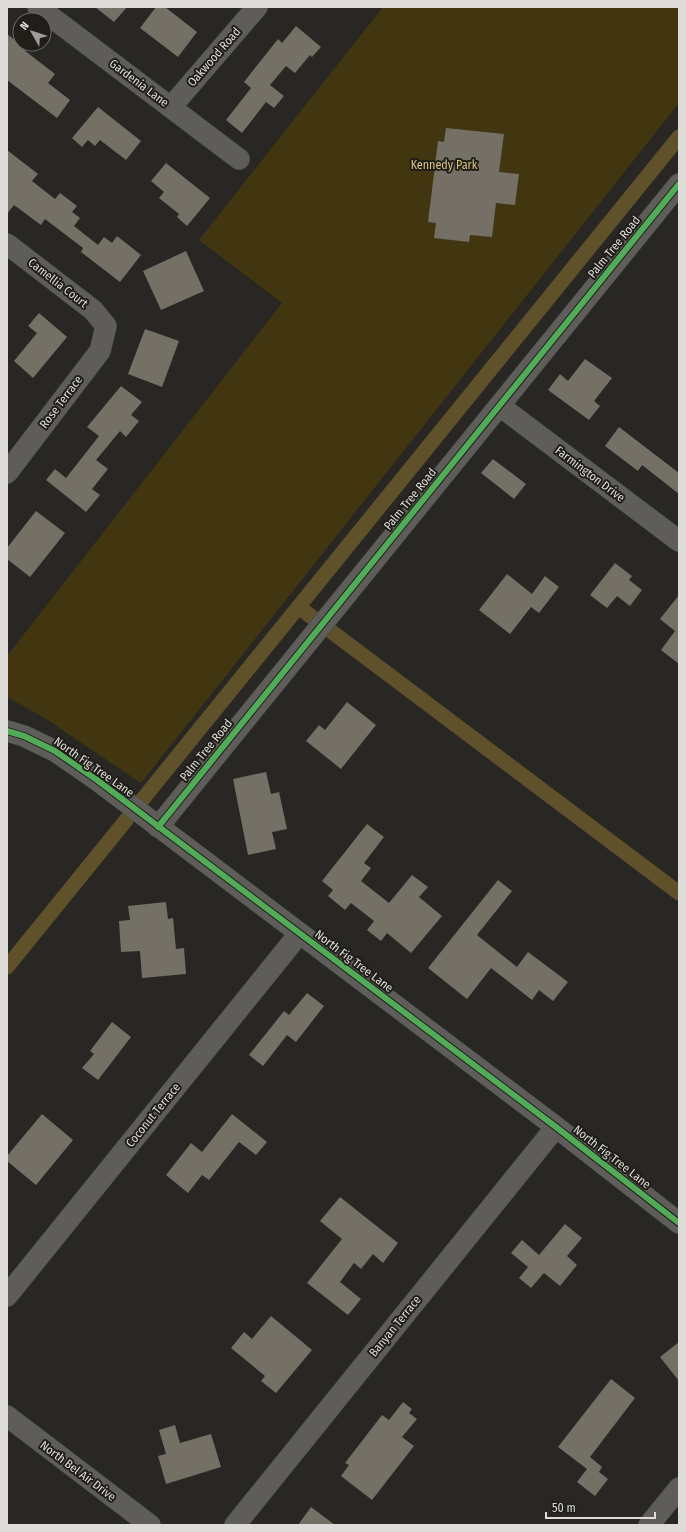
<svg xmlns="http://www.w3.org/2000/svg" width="686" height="1532" font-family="'Fira Sans Condensed',sans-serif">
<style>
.green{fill:#413610}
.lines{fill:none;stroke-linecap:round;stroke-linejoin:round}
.canal{stroke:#5f512a;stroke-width:15}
.building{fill:#747066}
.minor-casing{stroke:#464542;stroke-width:22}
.minor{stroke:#5e5d5a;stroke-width:21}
.cycleway-casing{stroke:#201e18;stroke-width:8}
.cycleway{stroke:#51ab58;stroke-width:6}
.labels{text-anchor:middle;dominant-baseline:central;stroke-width:4;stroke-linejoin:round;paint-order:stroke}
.street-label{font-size:12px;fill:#dddcd8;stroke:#201e18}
.park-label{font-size:12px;fill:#dac37d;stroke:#201e18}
</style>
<rect width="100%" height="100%" fill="#282724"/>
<path class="green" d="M 383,7 L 679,7 L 679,103 L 141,783 L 43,717 L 7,697 L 7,656 L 282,303 L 199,240 Z"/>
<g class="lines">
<path class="canal" d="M 299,607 L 313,618
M 332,632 L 679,893
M 142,800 L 679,137
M 7,967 L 127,819"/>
</g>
<path class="building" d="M 95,7 L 127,7 L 114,22 Z
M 156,7 L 165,7 L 197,32 L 178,57 L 140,28 Z
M 296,26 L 321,47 L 312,57 L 310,55 L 295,73 L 286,66 L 270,85 L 284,96 L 274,108 L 266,102 L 242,133 L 226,120 L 251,88 L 244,82 L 278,39 L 282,43 Z
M 7,34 L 25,48 L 24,50 L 55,74 L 48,83 L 70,100 L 57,118 L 7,80 Z
M 98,107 L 141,141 L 126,160 L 100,140 L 95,146 L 88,140 L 82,147 L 72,138 Z
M 446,128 L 504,134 L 499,172 L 519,174 L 515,205 L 496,203 L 492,237 L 470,235 L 469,242 L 434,238 L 436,223 L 428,222 L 438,141 L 444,142 Z
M 7,150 L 38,174 L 32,181 L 55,199 L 60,193 L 77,206 L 72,212 L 80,218 L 74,226 L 98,245 L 104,237 L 112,243 L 117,236 L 141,255 L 120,282 L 81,252 L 83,248 L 45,219 L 41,225 L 14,205 L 7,214 Z
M 166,163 L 210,198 L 187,226 L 177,217 L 179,214 L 159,198 L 164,192 L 151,181 Z
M 186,251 L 204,291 L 161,310 L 143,271 Z
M 39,313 L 67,337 L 33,378 L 14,361 L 37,333 L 28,326 Z
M 145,329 L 179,341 L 162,387 L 128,374 Z
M 585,359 L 612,378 L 594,401 L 600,406 L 589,420 L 548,390 L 560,374 L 568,381 Z
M 121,386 L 142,402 L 131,415 L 139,421 L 126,437 L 120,431 L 96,460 L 108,469 L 92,489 L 100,495 L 86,512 L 46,480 L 55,469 L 66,478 L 99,436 L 87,427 Z
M 619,427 L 679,473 L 679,494 L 642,465 L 638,471 L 605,446 Z
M 493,459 L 526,484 L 514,499 L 481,473 Z
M 36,511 L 65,533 L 30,577 L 7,559 L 7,548 Z
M 615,563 L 632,576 L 629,580 L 642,590 L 630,606 L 617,596 L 607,608 L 590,595 Z
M 507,574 L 532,594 L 545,576 L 559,587 L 539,613 L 531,607 L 510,634 L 479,610 Z
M 679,595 L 679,664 L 661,650 L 675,631 L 660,619 Z
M 347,702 L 376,725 L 341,769 L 306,741 L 319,725 L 325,730 Z
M 266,772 L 271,794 L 279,792 L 287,829 L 272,832 L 276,849 L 248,855 L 233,779 Z
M 367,824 L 384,837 L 364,863 L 371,868 L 361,881 L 389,903 L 412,875 L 428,887 L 419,897 L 442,916 L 411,953 L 387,933 L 381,941 L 367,930 L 374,921 L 351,903 L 345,910 L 328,896 L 333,890 L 322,881 Z
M 498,880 L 512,891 L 477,935 L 517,967 L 528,952 L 568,982 L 553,1001 L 539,990 L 532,1000 L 491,968 L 467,999 L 428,968 Z
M 166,902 L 168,919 L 173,918 L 176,949 L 184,948 L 186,974 L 142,978 L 140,951 L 121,952 L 119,921 L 130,920 L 128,906 Z
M 307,993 L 324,1006 L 296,1042 L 287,1035 L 263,1066 L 249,1055 L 284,1011 L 289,1015 Z
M 112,1022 L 131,1037 L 98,1080 L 82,1068 L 94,1054 L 90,1051 Z
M 42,1114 L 73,1140 L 36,1185 L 7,1161 L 7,1156 Z
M 232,1114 L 267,1142 L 256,1155 L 239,1142 L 209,1180 L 202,1175 L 188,1193 L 166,1175 L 191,1143 L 202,1152 Z
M 340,1197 L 398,1243 L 383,1263 L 373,1254 L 361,1269 L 354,1263 L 340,1282 L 361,1299 L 348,1315 L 307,1283 L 342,1239 L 320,1221 Z
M 565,1224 L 582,1238 L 567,1256 L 577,1265 L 560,1286 L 544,1273 L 531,1288 L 519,1278 L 528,1267 L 511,1253 L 522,1240 L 539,1255 Z
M 271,1316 L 312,1350 L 276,1393 L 261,1381 L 265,1376 L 231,1348 L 244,1332 L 252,1339 Z
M 679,1342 L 679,1381 L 660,1357 Z
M 611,1379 L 635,1398 L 590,1457 L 602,1467 L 599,1472 L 608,1479 L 595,1496 L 577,1482 L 587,1469 L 558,1447 Z
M 403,1402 L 412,1409 L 409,1413 L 417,1419 L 402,1437 L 414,1446 L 372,1500 L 341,1476 L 349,1465 L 345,1463 L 382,1415 L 389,1420 Z
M 175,1425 L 180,1443 L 211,1434 L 221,1467 L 166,1484 L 158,1456 L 166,1454 L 159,1430 Z
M 311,1507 L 335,1525 L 298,1525 Z"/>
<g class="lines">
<g class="minor-casing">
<path id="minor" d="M 38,7 L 239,159
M 171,107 L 257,7
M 7,244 L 93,310 L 106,326 L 100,351 L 7,473
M 500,406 L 679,541
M 7,731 L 24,736 L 55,751 L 97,780 L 556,1127 L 679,1223
M 158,827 L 679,184
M 7,1296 L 299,934
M 7,1416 L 150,1525
M 235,1525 L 556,1127
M 649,1525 L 679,1488"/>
</g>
<use href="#minor" class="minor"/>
<g class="cycleway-casing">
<path id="cycleway" d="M 7,731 L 24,736 L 55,751 L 97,780 L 556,1127 L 679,1223
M 158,827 L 679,184"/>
</g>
<use href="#cycleway" class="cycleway"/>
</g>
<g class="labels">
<g class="street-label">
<text transform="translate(214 57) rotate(-49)">Oakwood Road</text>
<text transform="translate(139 83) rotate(37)">Gardenia Lane</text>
<text transform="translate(614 247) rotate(-51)">Palm Tree Road</text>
<text transform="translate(58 283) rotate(38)">Camellia Court</text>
<text transform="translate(61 402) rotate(-53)">Rose Terrace</text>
<text transform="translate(590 474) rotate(37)">Farmington Drive</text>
<text transform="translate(410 499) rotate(-51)">Palm Tree Road</text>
<text transform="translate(206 750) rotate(-51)">Palm Tree Road</text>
<text transform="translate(94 767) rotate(35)">North Fig Tree Lane</text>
<text transform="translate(354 961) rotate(37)">North Fig Tree Lane</text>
<text transform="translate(153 1115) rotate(-51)">Coconut Terrace</text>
<text transform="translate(612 1157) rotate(38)">North Fig Tree Lane</text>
<text transform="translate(395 1326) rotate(-51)">Banyan Terrace</text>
<text transform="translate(78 1471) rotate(37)">North Bel Air Drive</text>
</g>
<g class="park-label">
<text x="444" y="165">Kennedy Park</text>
</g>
</g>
<rect width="686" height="1532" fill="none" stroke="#dddcd8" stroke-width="16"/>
<g transform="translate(32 32) rotate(309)"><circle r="19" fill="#201e18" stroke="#6c6a65"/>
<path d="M0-3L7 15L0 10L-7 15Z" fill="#9e9d99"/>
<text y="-6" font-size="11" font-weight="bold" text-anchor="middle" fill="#dddcd8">N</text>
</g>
<path d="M546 1512v6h109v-6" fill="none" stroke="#dddcd8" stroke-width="2"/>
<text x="552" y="1512" font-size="12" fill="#dddcd8" stroke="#201e18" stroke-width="3" paint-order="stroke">50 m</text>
</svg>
